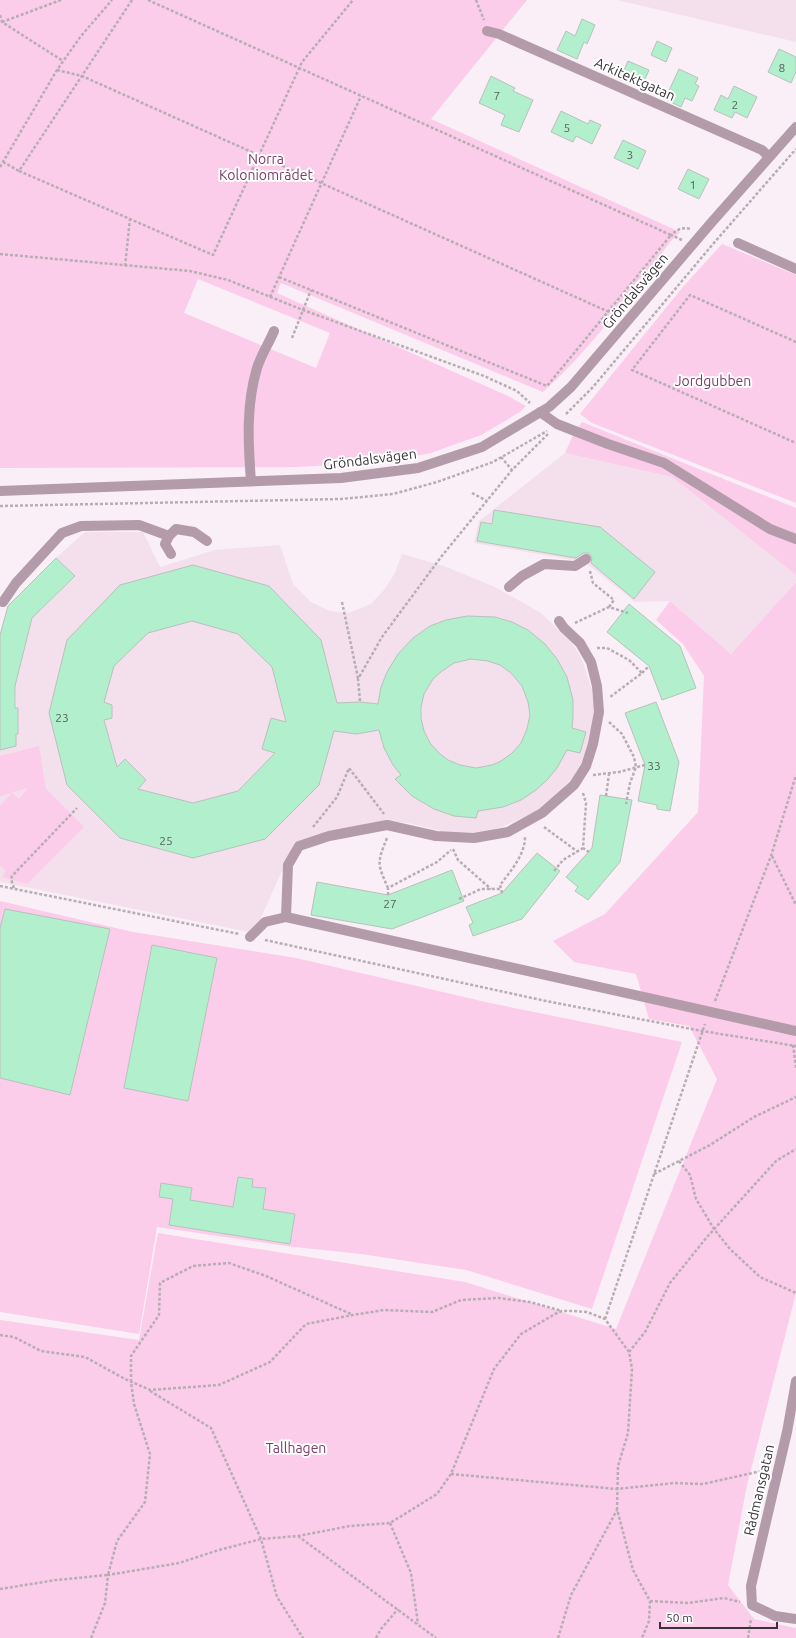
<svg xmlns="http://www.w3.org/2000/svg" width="796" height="1638" font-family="Ubuntu,sans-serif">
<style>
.built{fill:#f3e0ec}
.green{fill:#fccceb;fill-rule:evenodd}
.building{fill:#b2efcd;stroke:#b7c2bb;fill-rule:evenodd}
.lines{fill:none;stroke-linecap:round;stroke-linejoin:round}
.path{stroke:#b7aeb4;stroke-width:2.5;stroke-dasharray:3 2;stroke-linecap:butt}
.minor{stroke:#b39baa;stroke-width:10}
.labels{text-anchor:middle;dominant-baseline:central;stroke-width:4;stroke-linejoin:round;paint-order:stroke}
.number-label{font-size:12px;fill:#56625c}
.street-label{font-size:14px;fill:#373336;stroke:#fff}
.park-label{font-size:14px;fill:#7c3b68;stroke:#fff}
</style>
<rect width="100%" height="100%" fill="#faeff6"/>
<path class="built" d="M 617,0 L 796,0 L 796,42 Z
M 565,453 L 672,477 L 796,575 L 796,582 L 731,654 L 670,601 L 635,602 L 585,562 L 474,543 L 479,521 Z
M 85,532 L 143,532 L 160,567 L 215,550 L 280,545 L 293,584 L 311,602 L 330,611 L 349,613 L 371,604 L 384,590 L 395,573 L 402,554 L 444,566 L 495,587 L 541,613 L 571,642 L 581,657 L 592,690 L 594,711 L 592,737 L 583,760 L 573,778 L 554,799 L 533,813 L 502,827 L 477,834 L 446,832 L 408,823 L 385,821 L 320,834 L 295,842 L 254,933 L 0,882 L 0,750 L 16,734 L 18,734 L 15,685 L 32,618 L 75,577 L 56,558 Z"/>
<path class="green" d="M 0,0 L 527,0 L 431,119 L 680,232 L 671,241 C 631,293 592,348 543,392 L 281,283 L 277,293 L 508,396 L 526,406 L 520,412 L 481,435 L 431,453 L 383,462 L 297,467 L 0,468 ZM 198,279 L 330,333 L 316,368 L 184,313 Z
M 722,244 L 796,275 L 796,503 L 592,423 L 580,414 L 682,288 Z
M 582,422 L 796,508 L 796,575 L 672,477 L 565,453 L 573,435 Z
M 796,582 L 796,1293 L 747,1485 L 728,1585 L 754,1619 L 796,1628 L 796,1638 L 0,1638 L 0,1320 L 139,1340 L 158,1233 L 465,1282 L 616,1329 L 717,1079 L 689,1026 L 649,1019 L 636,974 L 574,962 L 553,941 L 605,914 L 698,812 L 704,676 L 683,644 L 656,620 L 670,601 L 731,654 Z
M 39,746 L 46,789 L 84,827 L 27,884 L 2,877 L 6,871 L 0,865 L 0,806 L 12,793 L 19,799 L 28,788 L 0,796 L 0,756 Z
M 0,901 L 133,932 L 296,958 L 490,1003 L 682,1042 L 592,1309 L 466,1270 L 361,1254 L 294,1247 L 157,1227 L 139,1334 L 0,1312 Z"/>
<path class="building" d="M 582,19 L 595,25 L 587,44 L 584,42 L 577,59 L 557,50 L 566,31 L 575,36 Z
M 657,41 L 672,48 L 666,62 L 651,55 Z
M 779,49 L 796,57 L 796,72 L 791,83 L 768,72 Z
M 628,61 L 649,70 L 641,88 L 620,79 Z
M 679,69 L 698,78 L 695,84 L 699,86 L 692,101 L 685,98 L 681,107 L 665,99 Z
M 491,76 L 515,88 L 513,91 L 533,100 L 519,132 L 501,125 L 505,115 L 479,103 Z
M 734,86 L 757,97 L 747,118 L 735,112 L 732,118 L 714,110 L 721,95 L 728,99 Z
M 561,111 L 588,124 L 590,120 L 601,125 L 592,144 L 576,136 L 573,142 L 551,132 Z
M 623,140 L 646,151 L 638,169 L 614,158 Z
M 688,169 L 709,179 L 699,199 L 678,189 Z
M 494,510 L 600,527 L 655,572 L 634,599 L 591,563 L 592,558 L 589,553 L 583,553 L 576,558 L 477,541 L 481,522 L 492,524 Z
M 56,558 L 75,576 L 32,618 L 15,686 L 15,708 L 18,708 L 18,734 L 16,734 L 16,746 L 0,750 L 0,635 L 8,606 Z
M 193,565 L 269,586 L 321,640 L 337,703 L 360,702 L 378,704 L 381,687 L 387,672 L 398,654 L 413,638 L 430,626 L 446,620 L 467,616 L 495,617 L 512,622 L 528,630 L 545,644 L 557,659 L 567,677 L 573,700 L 573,718 L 572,728 L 586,732 L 580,753 L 567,750 L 557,768 L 547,780 L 536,790 L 521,800 L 503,807 L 478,811 L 476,818 L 454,816 L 434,809 L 412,796 L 395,779 L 401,775 L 393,765 L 384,748 L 379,730 L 356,734 L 334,731 L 319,785 L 265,839 L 193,858 L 120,838 L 67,785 L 49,713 L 67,640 L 120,585 ZM 192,621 L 238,634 L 272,667 L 286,722 L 271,718 L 262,749 L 275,753 L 238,791 L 193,803 L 138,789 L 146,780 L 125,759 L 117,767 L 104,720 L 112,718 L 112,705 L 104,702 L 114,666 L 148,633 ZM 471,659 L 488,661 L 500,665 L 511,673 L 522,686 L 528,702 L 530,715 L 527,729 L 521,743 L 512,753 L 501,761 L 492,765 L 476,768 L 460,765 L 448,760 L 439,753 L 430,743 L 424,731 L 421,718 L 421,707 L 424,694 L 433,679 L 442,671 L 454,663 Z
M 629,604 L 680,646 L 696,688 L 662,700 L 649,666 L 607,632 Z
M 656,702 L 679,762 L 670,811 L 657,809 L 657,805 L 638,801 L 645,765 L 625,713 Z
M 600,795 L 632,800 L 620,862 L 588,900 L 575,891 L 578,887 L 566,877 L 592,848 Z
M 537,853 L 560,871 L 522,919 L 473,936 L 469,925 L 473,923 L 466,907 L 502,893 Z
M 452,870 L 464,901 L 392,929 L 311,915 L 317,882 L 388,895 Z
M 5,909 L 110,929 L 70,1095 L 0,1078 L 0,928 Z
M 152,945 L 217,958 L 188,1101 L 124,1088 Z
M 238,1177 L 253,1179 L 252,1187 L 266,1188 L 263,1209 L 295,1214 L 290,1244 L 169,1225 L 173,1199 L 159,1197 L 161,1183 L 192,1188 L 190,1200 L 233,1207 Z"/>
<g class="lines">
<path class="path" d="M 132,0 L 19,171 L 213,255 L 302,62 L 353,0
M 148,0 L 671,235 L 547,386 L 279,277
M 476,0 L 484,20
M 0,15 L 2,22 L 63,61
M 2,22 L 61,0
M 57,70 L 82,76 L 609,312
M 3,162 L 19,171
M 0,167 L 57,70 L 81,36 L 112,0
M 682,240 L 671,235 C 678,229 682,227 691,229
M 0,254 L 190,271 L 228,280 L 303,310 L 484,376 L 517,391 L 530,403
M 125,266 L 130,219
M 270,297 L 361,96
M 292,338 L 311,290
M 796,342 L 690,295 L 632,370 L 796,443
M 566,414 L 593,387 L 713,244 L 796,149
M 501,457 L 512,470
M 472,493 L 487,501
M 0,506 L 341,499 L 393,494 L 437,482 L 493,462 L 547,431
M 590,571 L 593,583 L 614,600 L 609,607
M 342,602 L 358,678
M 575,623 L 609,607 L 628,613
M 597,648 L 607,648 L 629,660 L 642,673 L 610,697
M 642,673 L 649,666
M 360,701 L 358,679 L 382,637 L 441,557 L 512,470 L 549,433
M 609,722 L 622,734 L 634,757 L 636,767 L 630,783 L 626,804
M 593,775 L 619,772 L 645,765
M 583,793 L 586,803 L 583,848 L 589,852
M 606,796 L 609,774
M 313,827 L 337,797 L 349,768 L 384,814
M 544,827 L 578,852
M 387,838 C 377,863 377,863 388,888
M 453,849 L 458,860 L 491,889
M 772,856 L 796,905
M 554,871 L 563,860 L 583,848
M 0,886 L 239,934
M 14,888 L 11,879 L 12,876 L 77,808
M 502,893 L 500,885 C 510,872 525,855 525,837
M 388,895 L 388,888 L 437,862 L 451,850
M 459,899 L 481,889 L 501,889
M 265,940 L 546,1001 L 702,1031 L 796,1046
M 715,1001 L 771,856 L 796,775
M 793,1045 L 796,1068
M 679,1161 L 690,1175 L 696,1199 L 714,1229 L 730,1249 L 760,1277 L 796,1293
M 654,1174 L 710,1145 L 754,1117 L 796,1097
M 605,1319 L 705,1024
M 0,1335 L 14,1337 L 41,1351 L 85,1357 L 125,1379 L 150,1390 L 219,1385 L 270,1362 L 306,1324 L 353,1315 L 384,1310 L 432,1312 L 461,1300 L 498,1298 L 530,1302 L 562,1311
M 629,1352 L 645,1332 L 670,1283 L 707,1237 L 776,1161 L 796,1149
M 150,1391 L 211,1428 L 261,1539 L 277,1597 L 303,1638
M 451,1474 L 617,1489 L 674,1483 L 703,1484 L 766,1470
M 390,1523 L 411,1573 L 418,1624
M 298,1536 L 436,1638
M 0,1589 L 56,1580 L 108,1575 L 117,1541 L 145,1502 L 150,1454 L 134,1404 L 131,1382 L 131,1356 L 159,1315 L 160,1283 L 193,1266 L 229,1263 L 266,1276 L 353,1315
M 650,1601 L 688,1603 L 724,1598 L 740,1602
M 91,1638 L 105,1603 L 108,1575 L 179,1563 L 219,1550 L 261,1539 L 298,1536 L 350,1526 L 390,1523 L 437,1494 L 451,1474 L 494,1369 L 521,1334 L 555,1314 L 562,1311 L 574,1311 L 587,1312 L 605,1319 L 629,1352 L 632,1369 L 628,1433 L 618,1466 L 617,1509 L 633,1570 L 650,1601 L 649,1621 L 642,1638
M 376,1638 L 381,1629 L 398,1609
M 558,1638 L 571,1595 L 617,1510
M 748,1638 L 751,1619"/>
<path class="minor" d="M 487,31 L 499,34 L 762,150 L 769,157
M 738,243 L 796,269
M 540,412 L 557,424 L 608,444 L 664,463 L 770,529 L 796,539
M 251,481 C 248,443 246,405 257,368 C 261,355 269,343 274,331
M 0,491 L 341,478 L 418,468 L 482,447 L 549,407 L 571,387 L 711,223 L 796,127
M 171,554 L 165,544 L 169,536 L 176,529 L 194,532 L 207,541
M 509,587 L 522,576 L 544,564 L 575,566 L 586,559
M 3,602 L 16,583 L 62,533 L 81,526 L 139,525 L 169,536
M 286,917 L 288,865 L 299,846 L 329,836 L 387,825 L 436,836 L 474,838 L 508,832 L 542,813 L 574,785 L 586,766 L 593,744 L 599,712 L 597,686 L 591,662 L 580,643 L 564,628 L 559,621
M 250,937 L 265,922 L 286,917 L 796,1031
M 796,1381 L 787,1432 L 751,1586 L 752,1605 L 775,1616 L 796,1619"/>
</g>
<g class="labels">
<g class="number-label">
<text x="782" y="67">8</text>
<text x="497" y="95">7</text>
<text x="735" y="104">2</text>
<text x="567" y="127">5</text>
<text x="630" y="154">3</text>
<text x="693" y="184">1</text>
<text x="62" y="717">23</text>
<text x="654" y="765">33</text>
<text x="166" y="840">25</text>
<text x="390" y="903">27</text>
</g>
<g class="street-label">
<text transform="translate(635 79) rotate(24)">Arkitektgatan</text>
<text transform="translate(635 291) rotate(-50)">Gröndalsvägen</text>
<text transform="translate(370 459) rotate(-7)">Gröndalsvägen</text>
<text transform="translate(759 1490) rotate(-77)">Rådmansgatan</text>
</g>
<g class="park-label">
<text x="266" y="159">Norra<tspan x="266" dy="16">Koloniområdet</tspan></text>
<text x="713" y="381">Jordgubben</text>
<text x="296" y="1448">Tallhagen</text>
</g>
</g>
<path d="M660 1622v6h117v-6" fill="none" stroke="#373336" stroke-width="2"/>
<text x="666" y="1622" font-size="12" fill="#373336" stroke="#ffffff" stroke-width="3" paint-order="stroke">50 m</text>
</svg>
